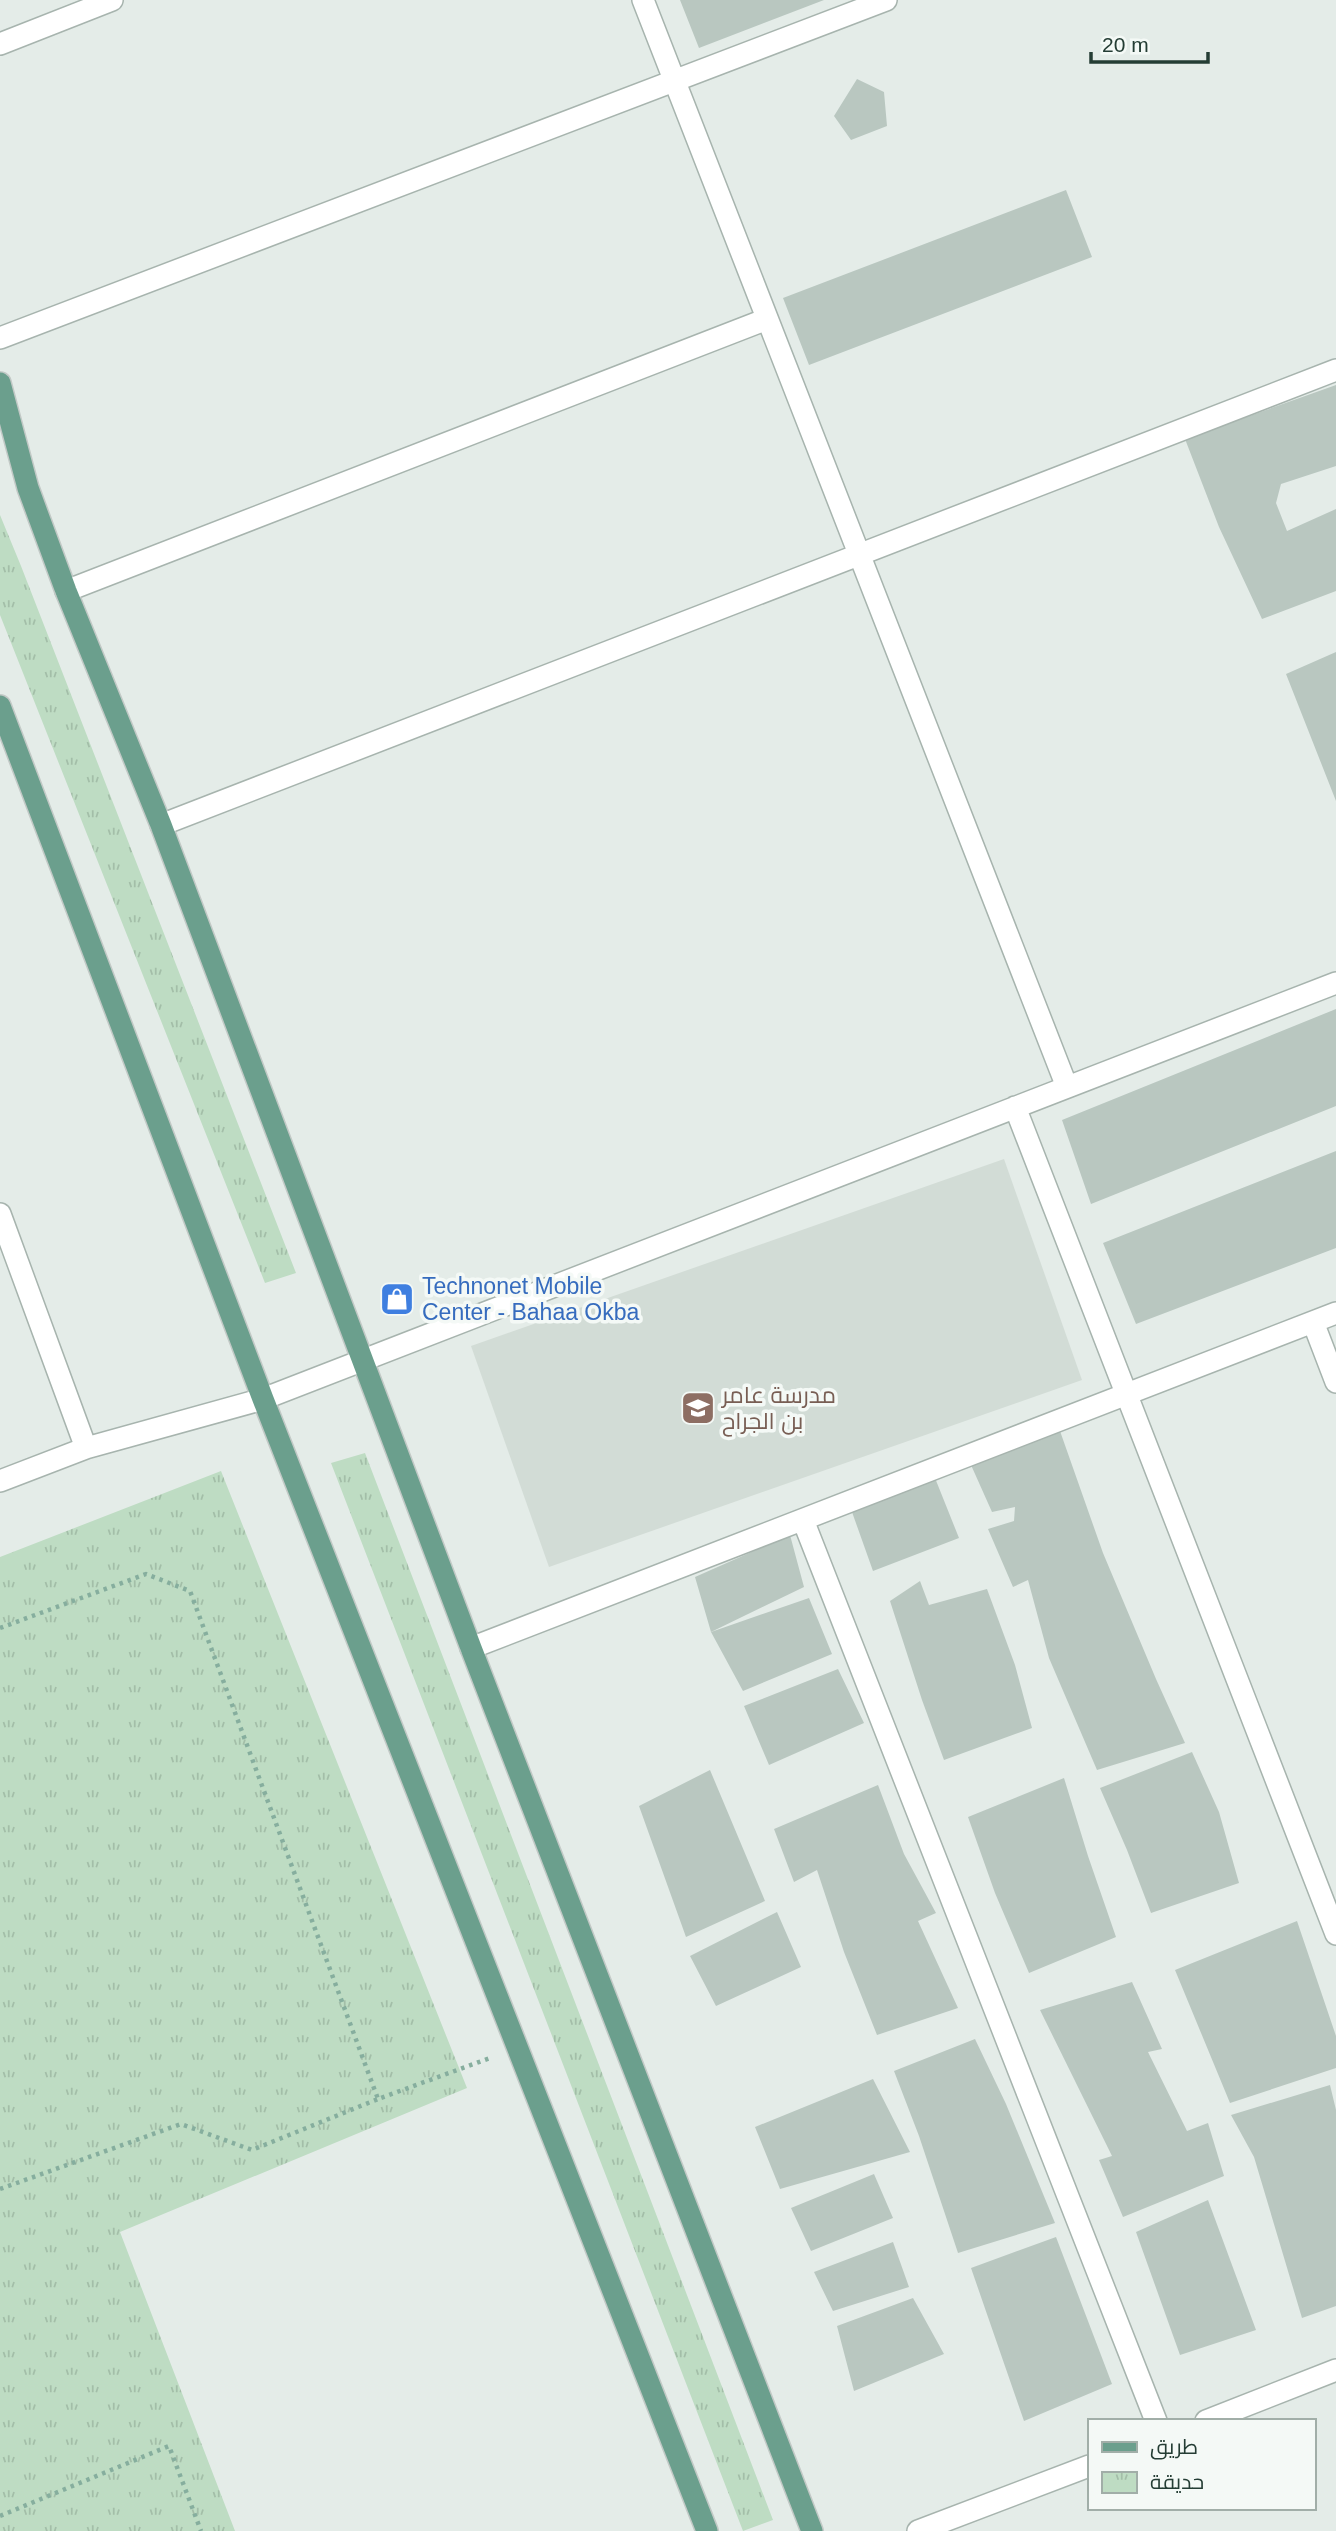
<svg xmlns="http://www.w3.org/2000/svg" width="1336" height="2531" font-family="Helvetica,Cairo,sans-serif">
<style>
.built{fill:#d2dcd6}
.park{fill:url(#park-tufts)}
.building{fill:#b9c7c0}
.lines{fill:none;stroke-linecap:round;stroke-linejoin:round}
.street-casing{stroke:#a7b4ae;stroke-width:24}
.primary-casing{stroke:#c2c9c6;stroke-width:24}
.path{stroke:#86ae9e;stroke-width:4.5;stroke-dasharray:3.5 5;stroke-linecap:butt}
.street{stroke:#fff;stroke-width:21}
.primary{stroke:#6b9f8d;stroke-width:21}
.labels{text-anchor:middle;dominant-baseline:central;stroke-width:7;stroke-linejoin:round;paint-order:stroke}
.shop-label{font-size:23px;fill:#366cbe;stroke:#f4f9f6;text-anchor:start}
.education-label{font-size:23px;fill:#785e54;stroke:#f4f9f6;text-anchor:start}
</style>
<defs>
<pattern id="park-tufts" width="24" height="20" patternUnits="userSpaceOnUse" patternTransform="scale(1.75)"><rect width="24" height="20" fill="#bedcc3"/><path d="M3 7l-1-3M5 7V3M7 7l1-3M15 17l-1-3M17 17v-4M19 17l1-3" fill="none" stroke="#a3bea8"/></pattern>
</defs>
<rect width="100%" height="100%" fill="#e4ece8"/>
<path class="built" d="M 1004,1159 L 1082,1380 L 549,1567 L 471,1346 Z"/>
<path class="park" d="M 0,515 L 21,566 L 296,1273 L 265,1283 L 0,615 Z
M 365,1453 L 773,2520 L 743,2531 L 331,1463 Z
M 221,1471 L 467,2088 L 120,2232 L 235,2531 L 0,2531 L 0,1557 Z"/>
<path class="building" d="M 680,0 L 824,0 L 699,48 Z
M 857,79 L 884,92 L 887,126 L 851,140 L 834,116 Z
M 1066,190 L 1092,257 L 809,365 L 783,298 Z
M 1336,385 L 1336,466 L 1281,484 L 1276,503 L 1287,531 L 1336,509 L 1336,591 L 1262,619 L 1219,527 L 1185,439 Z
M 1336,652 L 1336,801 L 1286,674 Z
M 1336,1009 L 1336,1106 L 1091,1204 L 1062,1120 Z
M 1336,1151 L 1336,1248 L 1136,1324 L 1103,1243 Z
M 1060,1431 L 1103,1553 L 1156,1679 L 1185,1743 L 1097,1770 L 1049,1658 L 1028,1580 L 1013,1587 L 988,1529 L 1014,1521 L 1015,1507 L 992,1512 L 971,1465 Z
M 935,1478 L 959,1538 L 873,1571 L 852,1512 Z
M 790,1535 L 804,1587 L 711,1632 L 809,1598 L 832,1654 L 743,1691 L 711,1632 L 695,1577 Z
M 920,1581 L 929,1605 L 987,1589 L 1015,1665 L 1032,1728 L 944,1760 L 922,1700 L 890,1601 Z
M 838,1669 L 864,1723 L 769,1765 L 744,1706 Z
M 1192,1752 L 1219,1812 L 1239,1883 L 1151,1913 L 1127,1850 L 1100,1788 Z
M 710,1770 L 765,1901 L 686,1937 L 639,1806 Z
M 1064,1778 L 1088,1856 L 1116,1937 L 1029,1973 L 995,1893 L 968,1817 Z
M 878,1785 L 904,1854 L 936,1913 L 918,1921 L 958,2008 L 877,2035 L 844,1952 L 817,1870 L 794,1882 L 774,1829 Z
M 777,1912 L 801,1967 L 716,2006 L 690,1956 Z
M 1297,1921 L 1336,2036 L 1336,2068 L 1230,2103 L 1175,1970 Z
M 1132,1982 L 1162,2049 L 1148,2052 L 1187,2131 L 1208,2123 L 1224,2176 L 1123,2217 L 1099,2160 L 1112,2156 L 1040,2010 Z
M 975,2039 L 1006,2104 L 1055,2223 L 958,2253 L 919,2136 L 894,2071 Z
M 873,2079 L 910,2152 L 780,2189 L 755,2127 Z
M 1330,2085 L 1336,2110 L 1336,2306 L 1302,2318 L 1254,2157 L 1231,2115 Z
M 874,2174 L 893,2218 L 811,2251 L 791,2208 Z
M 1208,2200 L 1256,2330 L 1180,2355 L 1136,2232 Z
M 1056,2237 L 1112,2384 L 1024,2421 L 971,2268 Z
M 893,2242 L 909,2287 L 833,2311 L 814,2272 Z
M 913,2298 L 944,2354 L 854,2391 L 837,2326 Z"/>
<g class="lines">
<g class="street-casing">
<path id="street" d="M 643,0 L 1067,1087
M 0,44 L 112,0
M 0,338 L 886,0
M 66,591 L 767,319
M 161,825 L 1336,370
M 1015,1107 L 1336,1934
M 0,1214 L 86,1448
M 1313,1322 L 1336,1382
M 0,1481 L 86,1448 L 263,1399 L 1336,983
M 803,1520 L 1156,2421
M 471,1648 L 1336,1313
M 1206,2421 L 1336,2370
M 918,2531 L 1089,2466"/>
</g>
<g class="primary-casing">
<path id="primary" d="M 0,383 L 28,488 L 66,591 L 161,825 L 471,1648 L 812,2531
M 0,706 L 263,1399 L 707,2531"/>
</g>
<path class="path" d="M 0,1628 L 146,1574 L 190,1591 L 378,2099 L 490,2058
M 0,2189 L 181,2124 L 252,2150 L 378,2099
M 0,2516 L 169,2446 L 201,2531"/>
<use href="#street" class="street"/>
<use href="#primary" class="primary"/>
</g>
<defs>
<g id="shop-square" transform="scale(1.75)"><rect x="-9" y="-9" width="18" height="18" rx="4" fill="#3f7fe0" stroke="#f4f9f6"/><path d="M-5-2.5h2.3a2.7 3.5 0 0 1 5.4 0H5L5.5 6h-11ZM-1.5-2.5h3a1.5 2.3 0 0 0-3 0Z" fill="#fff"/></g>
<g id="school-square" transform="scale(1.75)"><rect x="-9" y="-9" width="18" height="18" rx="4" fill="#8d6e63" stroke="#f4f9f6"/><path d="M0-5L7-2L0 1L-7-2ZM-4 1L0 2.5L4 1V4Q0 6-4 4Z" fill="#fff"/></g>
</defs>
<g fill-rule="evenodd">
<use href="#shop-square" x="397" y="1299"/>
<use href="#school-square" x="698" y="1408"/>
</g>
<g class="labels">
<g class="shop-label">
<text x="422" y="1286">Technonet Mobile<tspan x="422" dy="26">Center - Bahaa Okba</tspan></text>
</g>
<g class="education-label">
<text x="722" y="1395">مدرسة عامر<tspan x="722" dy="26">بن الجراح</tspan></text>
</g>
</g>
<rect x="1088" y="2419" width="228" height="91" fill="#f4f9f6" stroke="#a1aea8" stroke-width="2"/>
<rect x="1102" y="2442" width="35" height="10" fill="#6b9f8d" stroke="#a1aea8" stroke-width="2"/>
<text x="1150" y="2454" font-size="21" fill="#243d34">طريق</text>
<rect x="1102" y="2472" width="35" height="21" fill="url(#park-tufts)" stroke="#a1aea8" stroke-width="2"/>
<text x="1150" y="2489" font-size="21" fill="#243d34">حديقة</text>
<path d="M1091 52v10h117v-10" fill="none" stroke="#243d34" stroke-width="3.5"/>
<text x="1102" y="52" font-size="21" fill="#243d34" stroke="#f4f9f6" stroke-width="5" paint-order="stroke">20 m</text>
</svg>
